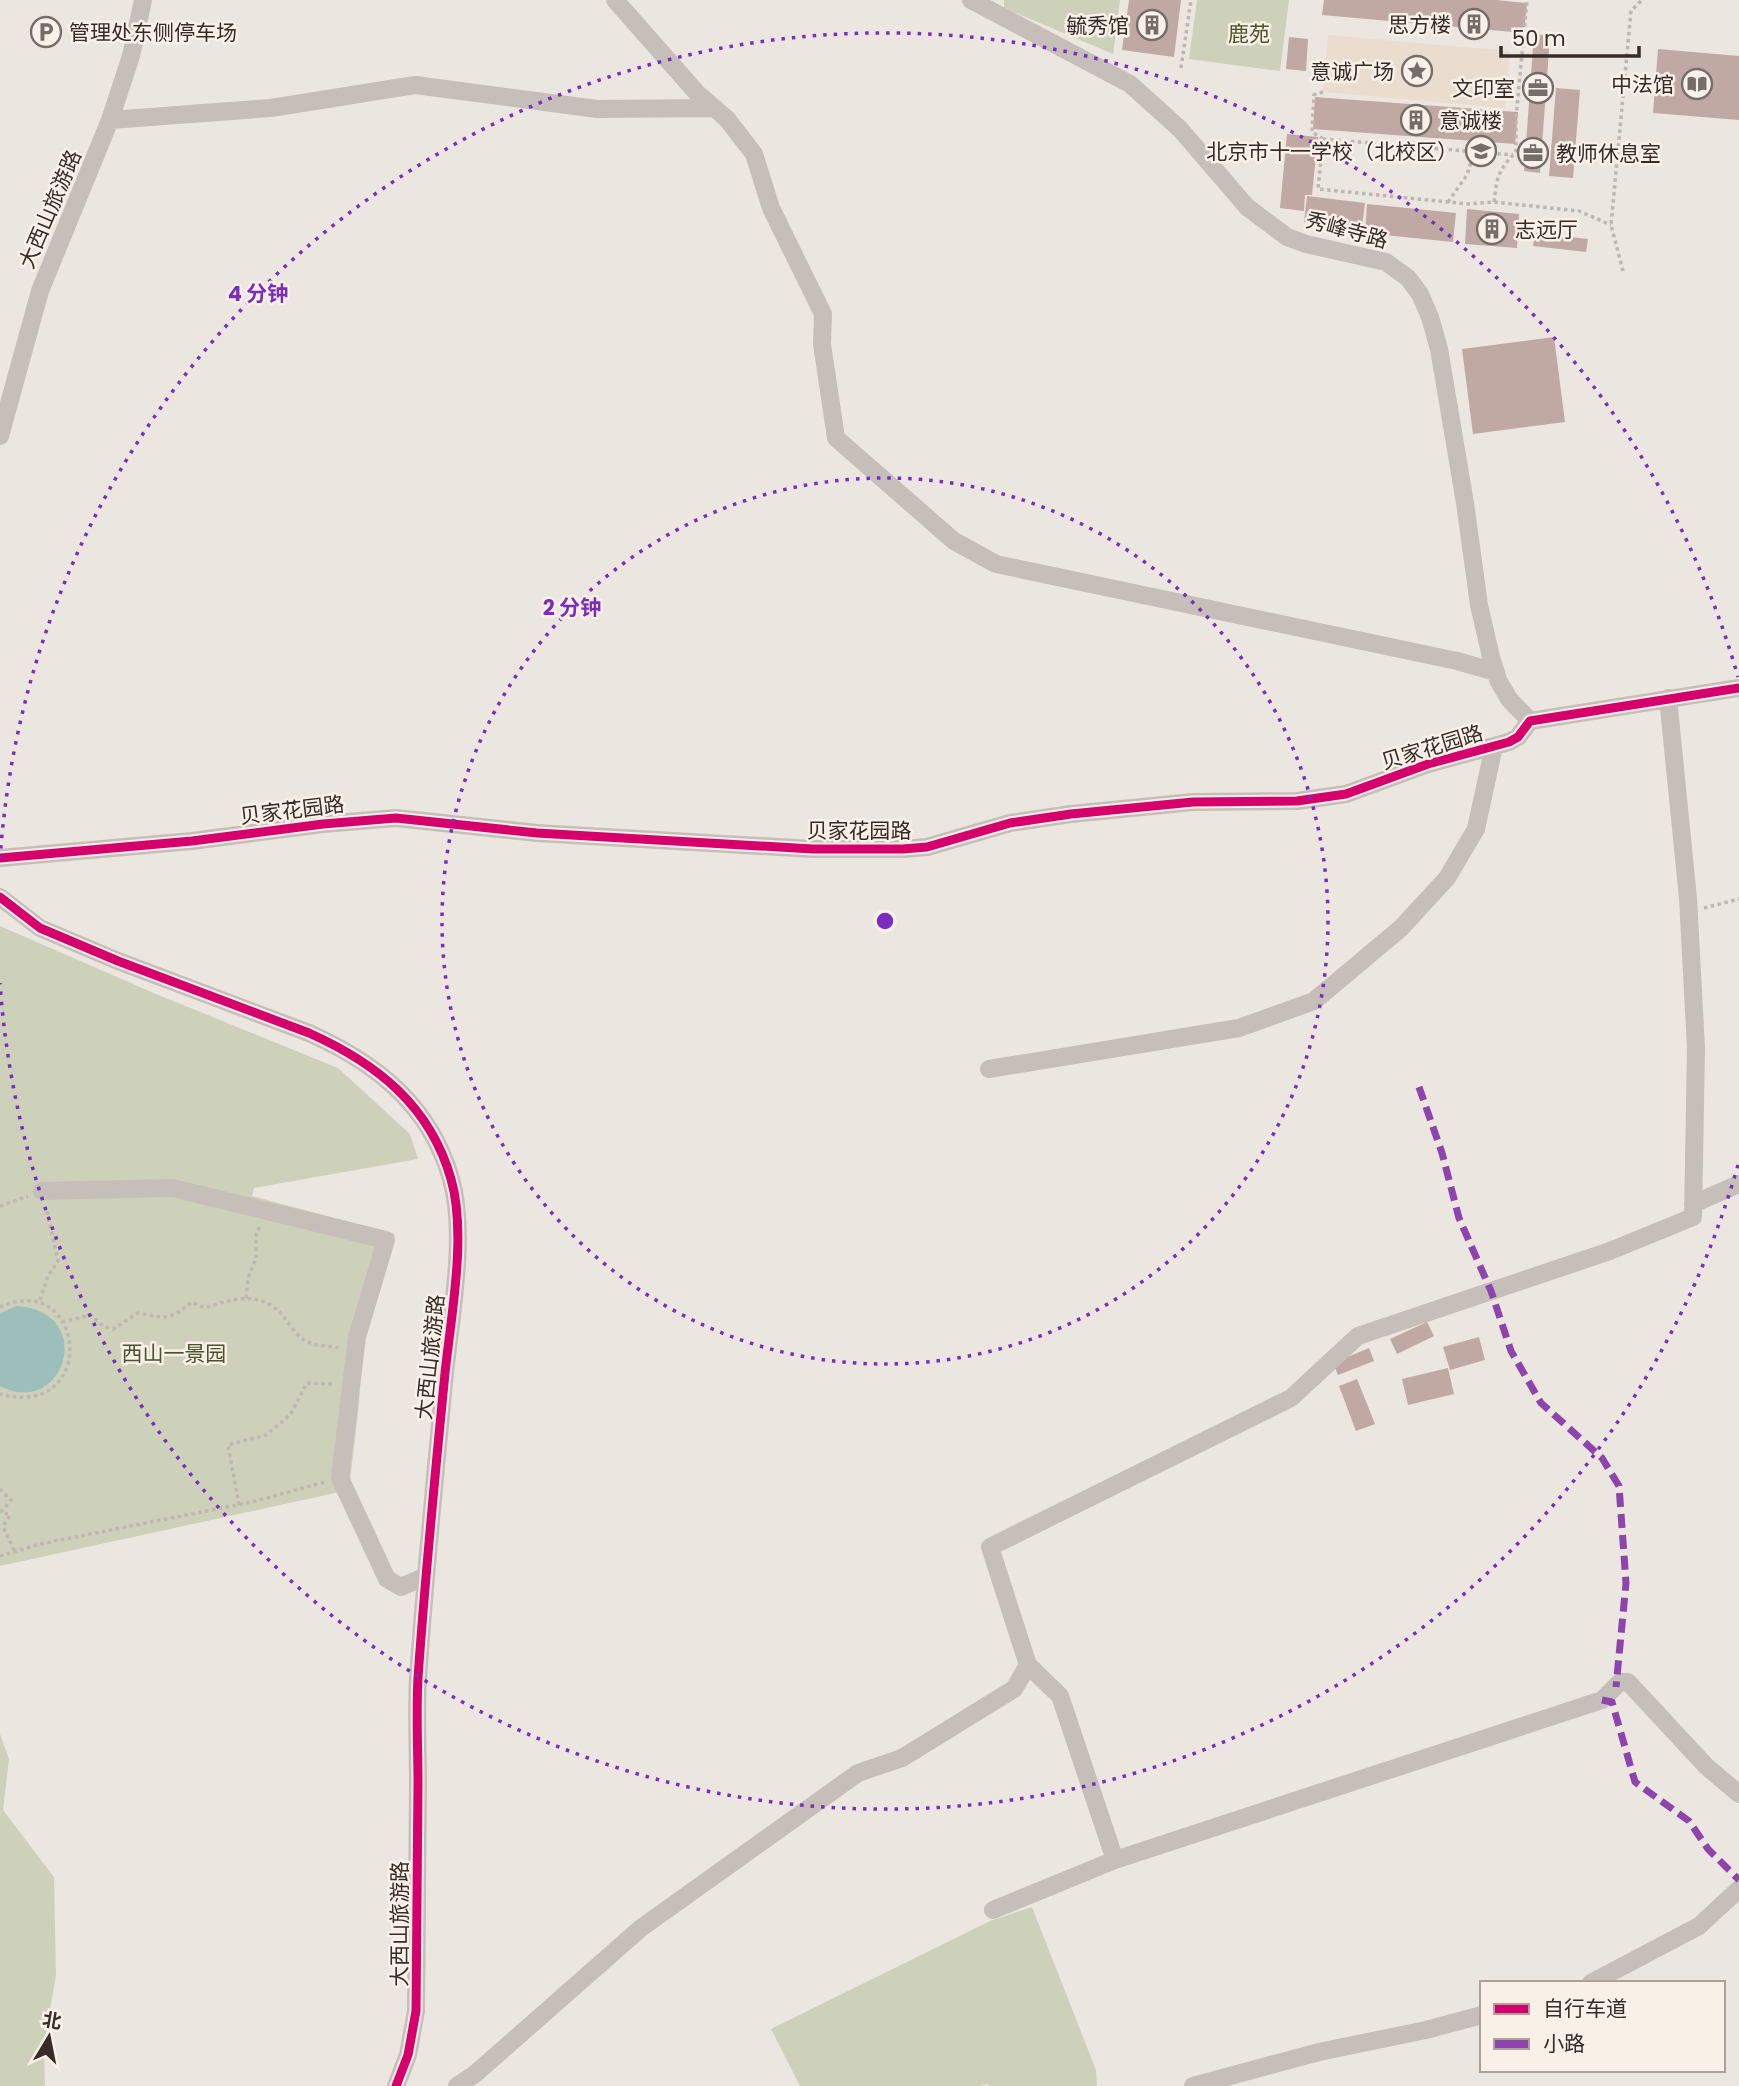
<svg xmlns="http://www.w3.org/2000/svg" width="1739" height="2086" font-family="Poppins,'Noto Sans SC',sans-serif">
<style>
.green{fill:#ced1ba}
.plaza{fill:#eaddd0}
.water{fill:#9cbfbc}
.building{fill:#bfa9a2}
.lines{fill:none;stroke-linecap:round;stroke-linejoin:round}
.path{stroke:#beb6b1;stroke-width:3.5;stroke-dasharray:3.5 3.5;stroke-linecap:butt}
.minor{stroke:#c5beb9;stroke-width:18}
.quiet{stroke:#8e44ad;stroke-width:7;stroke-dasharray:14 7;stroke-linecap:butt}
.cycleway-casing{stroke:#f9f0e7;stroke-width:13}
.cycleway{stroke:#d6006c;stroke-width:9}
.ring{fill:none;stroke:#7b2cbf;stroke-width:3.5;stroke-dasharray:3.5 7}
.labels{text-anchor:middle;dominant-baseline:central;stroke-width:5;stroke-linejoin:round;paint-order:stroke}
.poi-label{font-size:21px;fill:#362b27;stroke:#f9f0e7;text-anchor:end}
.park-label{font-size:21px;fill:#48542c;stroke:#f9f0e7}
.street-label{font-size:21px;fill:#362b27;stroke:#f9f0e7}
.centre{fill:#7b2cbf;stroke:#f9f0e7;stroke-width:3.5}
.ring-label{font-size:21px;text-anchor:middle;font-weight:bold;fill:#7b2cbf;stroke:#f9f0e7;stroke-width:5;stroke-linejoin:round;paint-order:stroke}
</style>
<rect width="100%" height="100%" fill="#ece6e0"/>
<path class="green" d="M 1004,0 L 1120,0 L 1113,54 L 1004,8 Z
M 1197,0 L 1289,0 L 1280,71 L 1189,59 Z
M 0,926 L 156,994 L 338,1068 L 410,1134 L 418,1159 L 254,1188 L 252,1196 L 395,1234 L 362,1341 L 359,1405 L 349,1490 L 0,1566 Z
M 0,1734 L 9,1759 L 3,1810 L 54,1877 L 56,1975 L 44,2045 L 45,2086 L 0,2086 Z
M 1032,1907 L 1096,2070 L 1097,2086 L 990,2086 L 987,2084 L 981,2086 L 800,2086 L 771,2029 L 990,1921 Z"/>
<path class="plaza" d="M 1328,35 L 1510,51 L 1505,108 L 1323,92 Z"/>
<path class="water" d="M 17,1306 C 99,1312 63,1420 0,1386 L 0,1313 Z"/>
<path class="building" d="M 1129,0 L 1181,0 L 1174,57 L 1122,50 Z
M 1324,0 L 1496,0 L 1527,3 L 1524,33 L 1322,15 Z
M 1534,34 L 1550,36 L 1540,173 L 1524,171 Z
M 1289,37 L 1308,39 L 1306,71 L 1286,69 Z
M 1658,49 L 1739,56 L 1739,120 L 1653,113 Z
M 1556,88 L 1580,90 L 1573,178 L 1549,176 Z
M 1315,97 L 1518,112 L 1515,144 L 1313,129 Z
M 1287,134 L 1318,137 L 1312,195 L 1305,195 L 1304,211 L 1280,208 Z
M 1307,196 L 1365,203 L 1362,228 L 1304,222 Z
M 1367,204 L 1456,213 L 1453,242 L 1365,233 Z
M 1467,209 L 1519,214 L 1517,248 L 1465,244 Z
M 1535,233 L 1588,239 L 1586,252 L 1533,246 Z
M 1554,337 L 1565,422 L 1473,434 L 1462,349 Z
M 1427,1322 L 1434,1336 L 1397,1354 L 1390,1339 Z
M 1479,1337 L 1485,1360 L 1450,1370 L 1443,1347 Z
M 1369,1348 L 1374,1361 L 1338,1375 L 1333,1363 Z
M 1448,1368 L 1454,1394 L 1408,1405 L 1402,1379 Z
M 1357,1379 L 1375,1424 L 1356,1431 L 1339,1386 Z"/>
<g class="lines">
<path class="path" d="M 1181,68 L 1191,0
M 1323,92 L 1314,95 L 1312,132 L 1323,139 L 1318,189 L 1468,204 L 1494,202 L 1579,211 L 1611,225
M 1323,139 L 1513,155
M 1448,202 L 1467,175 L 1474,152
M 1494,202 C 1497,177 1498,170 1516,152 L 1516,118 L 1527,0
M 1623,271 L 1611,225 L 1631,11 L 1642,0
M 1704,908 L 1739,899
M 0,1206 L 28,1196
M 246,1298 L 248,1278 L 256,1259 L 256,1236 L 260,1225
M 40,1300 L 48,1276 L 58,1261 L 46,1208
M 0,1307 C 86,1268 100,1421 0,1394
M 62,1322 L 91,1315 L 103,1326 L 113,1329 L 138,1313 C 166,1318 169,1321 192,1302 L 205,1308 C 233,1298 262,1290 284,1317 C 290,1325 297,1337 306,1341 C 315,1346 328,1346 338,1348
M 0,1489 L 11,1500 L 1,1512 L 10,1515 L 3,1527 L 15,1552
M 239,1505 L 228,1445 L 266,1435 L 290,1415 L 307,1383 L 334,1384
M 0,1556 L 40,1544 L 252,1502 L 325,1482"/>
<path class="minor" d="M 615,0 L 697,93 L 727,119 L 754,154 L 771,208 L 823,314 L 822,344 L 836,438 L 954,541 L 996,564 L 1457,661 L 1496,672
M 971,0 L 1130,84 L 1180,129 L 1247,207 L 1287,237 L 1306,244 L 1386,262 L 1408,278 L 1420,294 L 1430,317 L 1439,349 L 1465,503 L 1479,605 L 1491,657 L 1498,680 L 1509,699 L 1530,721
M 110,120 L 271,108 L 415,85 L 597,109 L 715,108
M 0,436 L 40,291 L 110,120 L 131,56 L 143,0
M 0,858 L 192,841 L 323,824 L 396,818 L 537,833 L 813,849 L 903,849 L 927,847 L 1010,823 L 1071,814 L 1193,802 L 1297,801 L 1346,794 L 1428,764 L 1509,742 L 1518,737 L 1530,721 L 1739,688
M 0,897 L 40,928 L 118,961 L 309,1033 C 376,1063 430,1105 451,1179 C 467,1234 451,1316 445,1373 C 435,1475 425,1577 418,1678 C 416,1713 418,1749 418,1784 C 418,1860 417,1936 416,2011 L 408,2055 L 396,2086
M 989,1069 L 1239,1028 L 1314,1001 L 1401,928 L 1447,878 L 1476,829 L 1494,746
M 42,1191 L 173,1188 L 386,1240 L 357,1337 L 340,1478 L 387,1579 L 401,1587 L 426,1576
M 1693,1204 L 1739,1184
M 1115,1860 L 1602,1700 L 1620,1682 L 1628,1682 L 1706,1766 L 1739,1794
M 993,1910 L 1115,1860 L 1060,1696 L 1028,1665
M 1591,1983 L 1699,1926 L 1739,1889
M 457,2086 L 475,2074 L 641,1928 L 858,1773 L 902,1758 L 1014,1689 L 1028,1665 L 990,1547 L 1291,1398 L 1358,1336 L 1610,1251 L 1693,1217 L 1696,1048 L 1688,898 L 1668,698
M 1193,2086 L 1319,2052 L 1426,2030 L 1482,2015"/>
<path class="quiet" d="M 1419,1087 L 1442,1153 L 1459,1218 L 1491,1291 L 1511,1351 L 1541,1403 L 1602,1458 L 1619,1486 L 1626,1583 L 1616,1687
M 1602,1700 L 1612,1702 L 1635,1782 L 1689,1821 L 1708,1849 L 1739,1880"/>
<g class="cycleway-casing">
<path id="cycleway" d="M 0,858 L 192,841 L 323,824 L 396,818 L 537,833 L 813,849 L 903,849 L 927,847 L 1010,823 L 1071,814 L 1193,802 L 1297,801 L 1346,794 L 1428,764 L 1509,742 L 1518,737 L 1530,721 L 1739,688
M 0,897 L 40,928 L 118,961 L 309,1033 C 376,1063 430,1105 451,1179 C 467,1234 451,1316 445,1373 C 435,1475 425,1577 418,1678 C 416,1713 418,1749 418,1784 C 418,1860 417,1936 416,2011 L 408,2055 L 396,2086"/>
</g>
<use href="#cycleway" class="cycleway"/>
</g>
<g class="ring">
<circle cx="885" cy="921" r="443"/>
<path d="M1738 1165A887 887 0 0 1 0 983M0 859A887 887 0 0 1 1738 677"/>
</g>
<defs>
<g id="building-ring" transform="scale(1.575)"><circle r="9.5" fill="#f9f0e7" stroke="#766c68" stroke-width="1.5"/><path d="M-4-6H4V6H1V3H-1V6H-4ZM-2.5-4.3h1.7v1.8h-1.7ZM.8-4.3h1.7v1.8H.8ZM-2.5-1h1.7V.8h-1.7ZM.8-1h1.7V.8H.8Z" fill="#766c68"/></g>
<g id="parking-ring" transform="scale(1.575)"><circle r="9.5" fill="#f9f0e7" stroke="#766c68" stroke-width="1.5"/><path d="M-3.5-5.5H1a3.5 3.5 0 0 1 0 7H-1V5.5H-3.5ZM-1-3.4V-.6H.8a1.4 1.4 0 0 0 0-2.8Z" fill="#766c68"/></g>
<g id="sight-ring" transform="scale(1.575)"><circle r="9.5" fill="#f9f0e7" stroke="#766c68" stroke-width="1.5"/><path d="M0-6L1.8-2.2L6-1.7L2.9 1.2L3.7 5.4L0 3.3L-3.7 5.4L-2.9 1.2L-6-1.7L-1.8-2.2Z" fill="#766c68"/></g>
<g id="library-ring" transform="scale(1.575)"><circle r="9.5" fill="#f9f0e7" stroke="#766c68" stroke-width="1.5"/><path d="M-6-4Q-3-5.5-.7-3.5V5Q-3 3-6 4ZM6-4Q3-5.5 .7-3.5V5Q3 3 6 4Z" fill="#766c68"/></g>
<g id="office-ring" transform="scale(1.575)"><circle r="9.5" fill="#f9f0e7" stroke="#766c68" stroke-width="1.5"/><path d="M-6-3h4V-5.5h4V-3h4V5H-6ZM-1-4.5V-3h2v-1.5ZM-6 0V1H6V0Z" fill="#766c68"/></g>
<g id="school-ring" transform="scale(1.575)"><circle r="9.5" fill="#f9f0e7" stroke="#766c68" stroke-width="1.5"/><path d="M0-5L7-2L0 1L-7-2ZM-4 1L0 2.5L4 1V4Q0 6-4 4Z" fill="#766c68"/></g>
</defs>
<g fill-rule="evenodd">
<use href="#building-ring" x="1474" y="24"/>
<use href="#building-ring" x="1152" y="25"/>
<use href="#parking-ring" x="46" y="32"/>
<use href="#sight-ring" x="1417" y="71"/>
<use href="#library-ring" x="1697" y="84"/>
<use href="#office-ring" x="1538" y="88"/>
<use href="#building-ring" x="1416" y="120"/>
<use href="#school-ring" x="1481" y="151"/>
<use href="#office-ring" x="1533" y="153"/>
<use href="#building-ring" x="1492" y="229"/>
</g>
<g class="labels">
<g class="poi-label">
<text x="1451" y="24">思方楼</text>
<text x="1129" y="25">毓秀馆</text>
<text x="69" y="32" text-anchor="start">管理处东侧停车场</text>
<text x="1394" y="71">意诚广场</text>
<text x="1674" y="84">中法馆</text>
<text x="1515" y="88">文印室</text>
<text x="1439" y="120" text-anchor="start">意诚楼</text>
<text x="1458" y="151">北京市十一学校（北校区）</text>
<text x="1556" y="153" text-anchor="start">教师休息室</text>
<text x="1515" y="229" text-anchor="start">志远厅</text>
</g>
<g class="park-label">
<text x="1249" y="33">鹿苑</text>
<text x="174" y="1353">西山一景园</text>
</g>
<g class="street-label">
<text transform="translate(50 209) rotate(-67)">大西山旅游路</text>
<text transform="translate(1347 230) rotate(15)">秀峰寺路</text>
<text transform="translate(1432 747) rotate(-17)">贝家花园路</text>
<text transform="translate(292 810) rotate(-7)">贝家花园路</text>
<text x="859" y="830">贝家花园路</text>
<text transform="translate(430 1357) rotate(-84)">大西山旅游路</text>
<text transform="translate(399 1924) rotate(-90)">大西山旅游路</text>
</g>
</g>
<circle cx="885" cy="921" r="10" class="centre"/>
<g class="ring-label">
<text x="258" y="301">4 分钟</text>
<text x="572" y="615">2 分钟</text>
</g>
<rect x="1480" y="1981" width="245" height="91" fill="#f9f0e7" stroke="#aba19a" stroke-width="2"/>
<rect x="1494" y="2004" width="35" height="10" fill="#d6006c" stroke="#aba19a" stroke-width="2"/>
<text x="1543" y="2016" font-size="21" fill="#362b27">自行车道</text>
<rect x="1494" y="2039" width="35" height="10" fill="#8e44ad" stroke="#aba19a" stroke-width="2"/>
<text x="1543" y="2051" font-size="21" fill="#362b27">小路</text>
<g transform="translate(49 2037) rotate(10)" stroke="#f9f0e7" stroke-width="5" paint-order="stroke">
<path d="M0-5L12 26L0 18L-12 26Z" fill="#362b27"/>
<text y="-10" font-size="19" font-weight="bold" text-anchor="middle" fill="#362b27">北</text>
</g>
<path d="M1501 46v10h138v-10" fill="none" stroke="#362b27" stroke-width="3.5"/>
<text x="1512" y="46" font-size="21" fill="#362b27" stroke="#f9f0e7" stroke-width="5" paint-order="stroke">50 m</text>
</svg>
